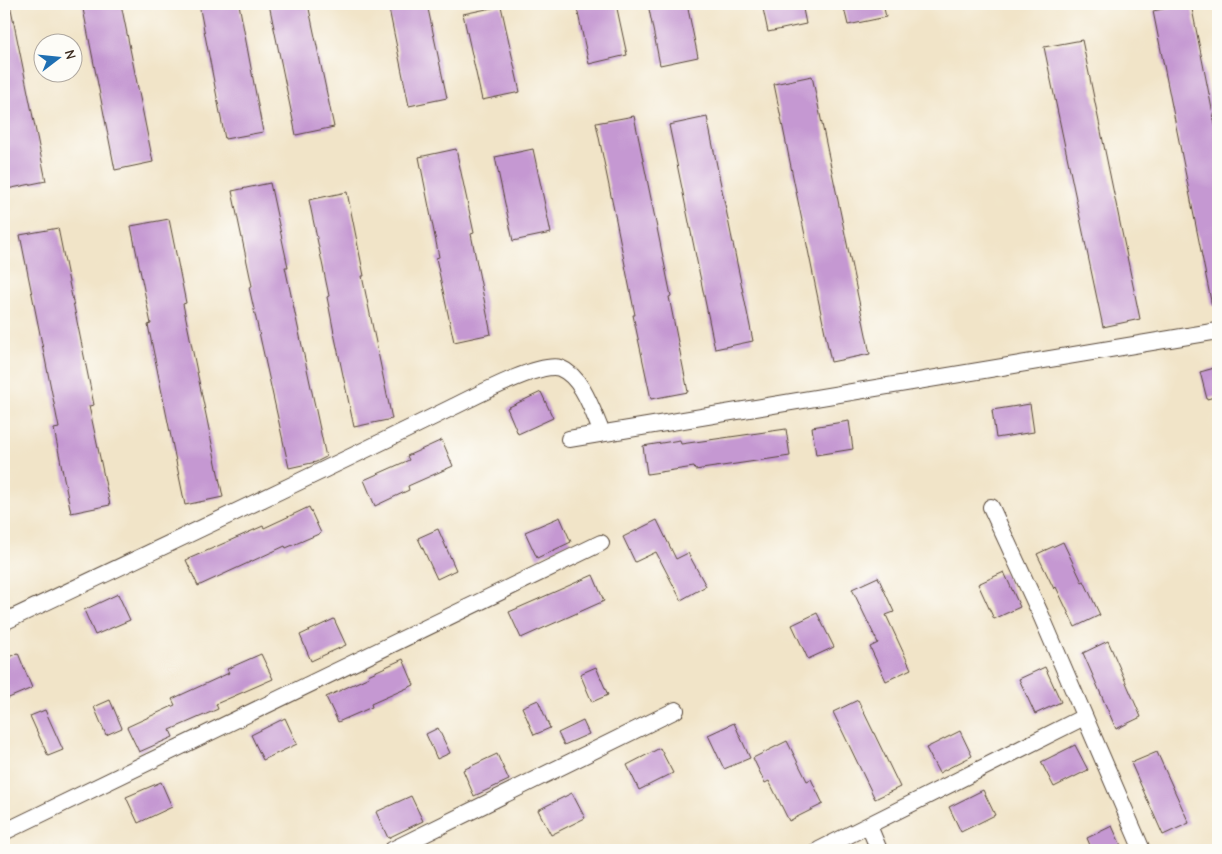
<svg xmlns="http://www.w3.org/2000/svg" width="1222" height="854" font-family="'Comic Neue',sans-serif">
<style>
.building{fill:#c598d2}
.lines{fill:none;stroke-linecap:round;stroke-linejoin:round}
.minor-casing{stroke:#564638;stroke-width:18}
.minor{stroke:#fff;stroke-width:16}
</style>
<rect width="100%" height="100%" fill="#fdfcf7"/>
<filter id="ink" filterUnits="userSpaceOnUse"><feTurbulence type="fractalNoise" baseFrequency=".02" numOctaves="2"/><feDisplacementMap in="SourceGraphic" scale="10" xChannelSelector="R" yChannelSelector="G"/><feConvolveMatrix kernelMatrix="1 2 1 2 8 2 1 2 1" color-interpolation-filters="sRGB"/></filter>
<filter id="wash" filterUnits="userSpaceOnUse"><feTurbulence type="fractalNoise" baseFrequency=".0096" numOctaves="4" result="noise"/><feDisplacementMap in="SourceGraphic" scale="20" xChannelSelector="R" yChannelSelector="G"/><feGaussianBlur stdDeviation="1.12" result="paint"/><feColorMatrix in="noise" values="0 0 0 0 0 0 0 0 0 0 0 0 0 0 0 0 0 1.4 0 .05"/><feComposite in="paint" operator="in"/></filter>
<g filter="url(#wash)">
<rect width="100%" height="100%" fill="#f1e4c8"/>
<g id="blocks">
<path class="building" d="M 4,4 L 10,4 L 46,181 L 7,189 L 4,171 Z
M 82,4 L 121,4 L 153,162 L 115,170 Z
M 199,4 L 239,4 L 263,132 L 225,139 Z
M 269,4 L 308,4 L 334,127 L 296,135 Z
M 388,4 L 427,4 L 447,98 L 409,106 Z
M 576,4 L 616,4 L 627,55 L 589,64 Z
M 648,4 L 687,4 L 698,57 L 660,65 Z
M 762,4 L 802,4 L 806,24 L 768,32 Z
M 843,4 L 883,4 L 886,17 L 848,25 Z
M 1187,4 L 1191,4 L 1218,139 L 1218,305 L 1212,306 L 1153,11 Z
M 501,6 L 520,92 L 482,100 L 463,14 Z
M 1082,40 L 1140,319 L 1103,327 L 1044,47 Z
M 812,76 L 870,354 L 831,362 L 774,84 Z
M 634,116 L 671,296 L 669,297 L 688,392 L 651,399 L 633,315 L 635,315 L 616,220 L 596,123 Z
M 707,117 L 753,341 L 715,349 L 669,125 Z
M 456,149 L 474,233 L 471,234 L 491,334 L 454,342 L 436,258 L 439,257 L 419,157 Z
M 533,149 L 551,233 L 513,241 L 495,157 Z
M 270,183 L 288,267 L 285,267 L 326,457 L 316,462 L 289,468 L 249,287 L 252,286 L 232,191 Z
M 347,192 L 364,276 L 362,276 L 392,419 L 354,427 L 334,333 L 327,297 L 329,296 L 309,200 Z
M 169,219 L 186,303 L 183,304 L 223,497 L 185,505 L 148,325 L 151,324 L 131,226 Z
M 58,228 L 94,405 L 89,406 L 110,505 L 71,513 L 54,429 L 59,428 L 20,235 Z
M 1218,367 L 1218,396 L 1207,399 L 1200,372 Z
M 541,392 L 553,418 L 518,434 L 507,408 Z
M 1030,404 L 1034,432 L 996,438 L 992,410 Z
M 849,421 L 853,449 L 816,455 L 812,427 Z
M 786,429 L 790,456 L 695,470 L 694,467 L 647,474 L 643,446 L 680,440 L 681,444 Z
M 442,440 L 453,466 L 408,486 L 409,490 L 375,506 L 364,480 L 409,460 L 407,456 Z
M 309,507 L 321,533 L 286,548 L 285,546 L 198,586 L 186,560 L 263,526 L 264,528 Z
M 560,517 L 571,542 L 537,558 L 525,532 Z
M 657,520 L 676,559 L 688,553 L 706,586 L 681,600 L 656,552 L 635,562 L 623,537 Z
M 438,529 L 456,570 L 437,579 L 418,538 Z
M 1063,542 L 1082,582 L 1084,581 L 1100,615 L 1075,627 L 1056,587 L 1054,589 L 1037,554 Z
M 1004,572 L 1020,607 L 994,619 L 978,584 Z
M 593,575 L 604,601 L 521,638 L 509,612 Z
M 878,577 L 894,612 L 886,615 L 911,669 L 886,681 L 870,647 L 878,643 L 852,589 Z
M 118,594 L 130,620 L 95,635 L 84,610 Z
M 817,613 L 834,647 L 808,659 L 792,625 Z
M 334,619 L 346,645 L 311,661 L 300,635 Z
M 1108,641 L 1141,717 L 1116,729 L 1083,653 Z
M 18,653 L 32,688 L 4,700 L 4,659 Z
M 261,654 L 273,679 L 216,704 L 218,709 L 170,730 L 173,737 L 139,752 L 127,727 L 175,705 L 172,699 L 229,673 L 227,669 Z
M 403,659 L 414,685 L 371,704 L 372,707 L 338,722 L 326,697 L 369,677 L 368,675 Z
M 596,667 L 608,695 L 592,702 L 580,674 Z
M 1045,667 L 1061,702 L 1035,714 L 1019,679 Z
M 110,700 L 122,728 L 106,735 L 94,707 Z
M 538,700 L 550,728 L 534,735 L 522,707 Z
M 858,700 L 900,787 L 875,799 L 833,712 Z
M 45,710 L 63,750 L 48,756 L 30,716 Z
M 285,718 L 297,744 L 263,760 L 251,735 Z
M 583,721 L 589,734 L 564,745 L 558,733 Z
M 734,723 L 750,758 L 724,769 L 708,735 Z
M 438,728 L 450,753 L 437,759 L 426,734 Z
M 960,731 L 972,756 L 939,773 L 926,748 Z
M 787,741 L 807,781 L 811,779 L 823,804 L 789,821 L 769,781 L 765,783 L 753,758 Z
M 1075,745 L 1088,770 L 1054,787 L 1041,762 Z
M 660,748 L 673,773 L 639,790 L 627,765 Z
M 1157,752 L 1189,823 L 1163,835 L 1131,763 Z
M 497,754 L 509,780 L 474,796 L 463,770 Z
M 161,782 L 172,807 L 138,823 L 126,797 Z
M 983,790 L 995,815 L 961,832 L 949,807 Z
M 572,793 L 585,818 L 551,835 L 538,810 Z
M 411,796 L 423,821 L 388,838 L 376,812 Z
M 1112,826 L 1123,850 L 1092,850 L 1087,838 Z"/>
</g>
</g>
<g filter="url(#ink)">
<use href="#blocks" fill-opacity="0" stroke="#564638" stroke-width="1"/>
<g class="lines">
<g class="minor-casing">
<path id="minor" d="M 569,439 L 1218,331
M 991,507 L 1040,613 L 1142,850
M 4,622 C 153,551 303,481 451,408 C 472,398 540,361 560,368 C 583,377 593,413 602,433
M 869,826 L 879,850
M 4,832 L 601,543
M 392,850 L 676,710
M 819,850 L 1084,717"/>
</g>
<use href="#minor" class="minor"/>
</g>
</g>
<rect width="1222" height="854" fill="none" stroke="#fdfcf7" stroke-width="20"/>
<g transform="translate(58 58) rotate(74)"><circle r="24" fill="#fdfcf7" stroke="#afa8a0"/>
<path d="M0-4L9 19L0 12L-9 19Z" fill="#1f6fb2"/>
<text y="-8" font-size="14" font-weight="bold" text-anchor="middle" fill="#3b2a1e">N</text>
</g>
</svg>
